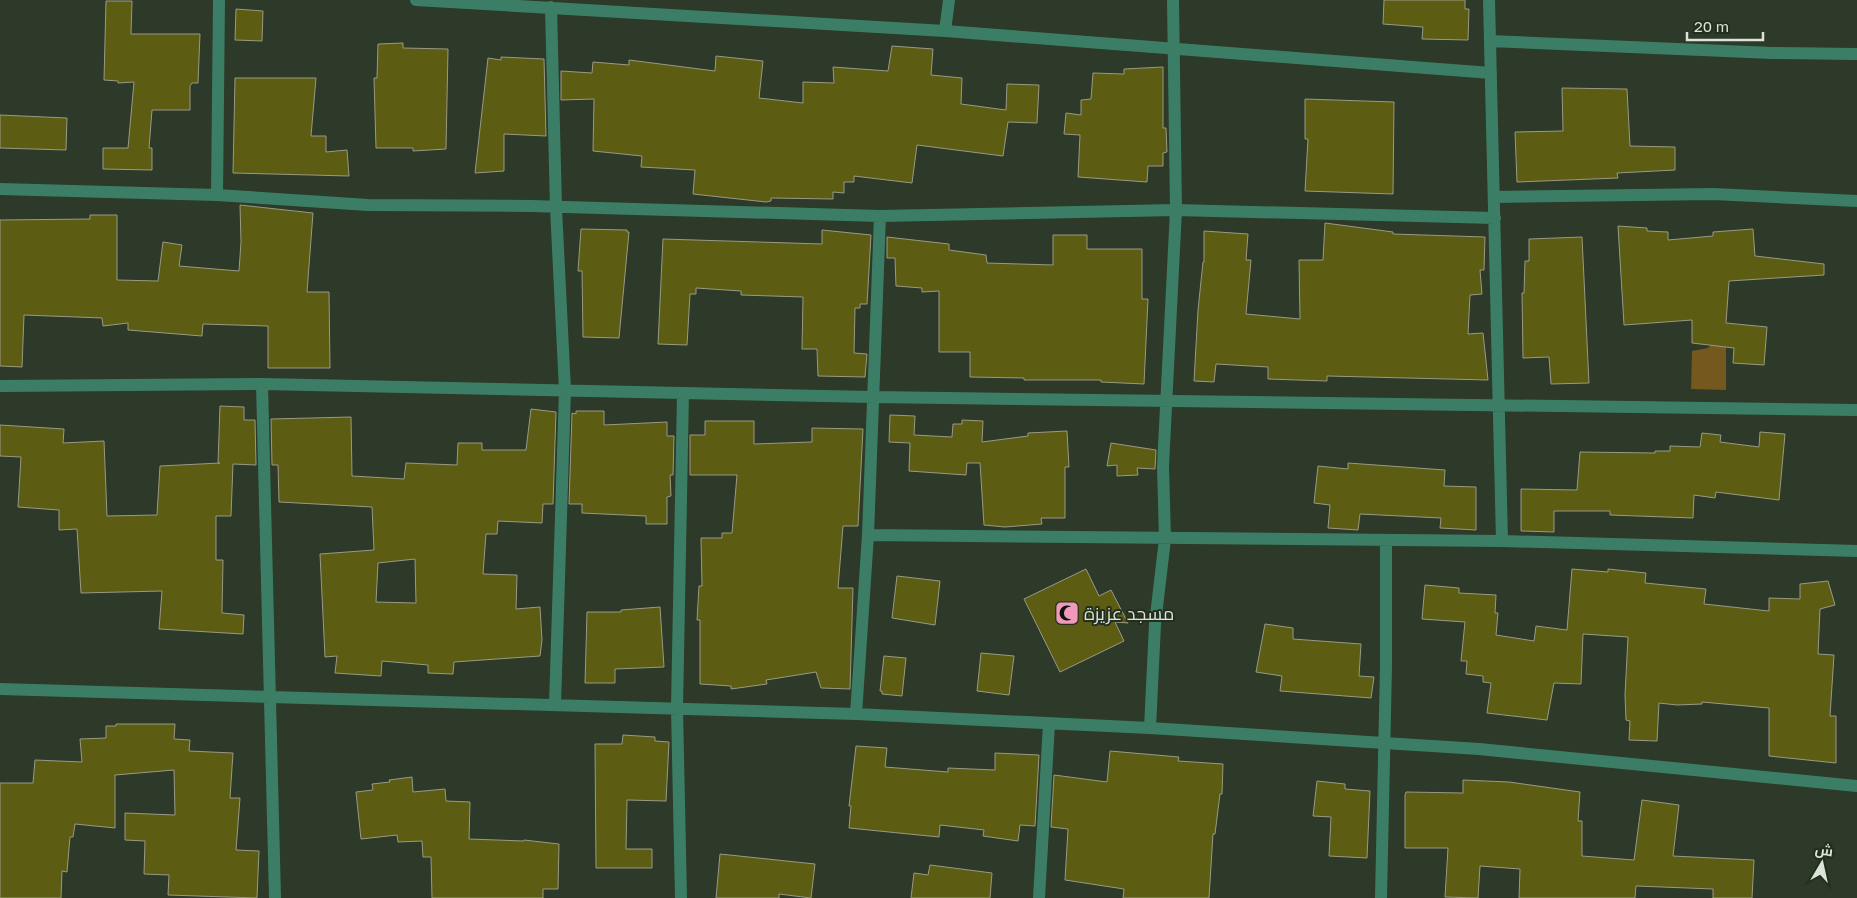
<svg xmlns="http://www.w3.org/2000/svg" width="1857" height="898" font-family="'Golos Text',Cairo,sans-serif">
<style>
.green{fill:#75581d}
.building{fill:#5c5d13;stroke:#999a84;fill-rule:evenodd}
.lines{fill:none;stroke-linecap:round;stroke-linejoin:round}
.minor{stroke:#3c7e65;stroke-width:12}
.labels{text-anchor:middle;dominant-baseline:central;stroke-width:4;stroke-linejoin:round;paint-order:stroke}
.poi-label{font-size:18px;fill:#dce4da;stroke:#232e1f;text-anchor:start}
</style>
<rect width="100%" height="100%" fill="#2d3929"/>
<path class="green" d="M 1726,326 L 1726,390 L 1691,389 L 1692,351 L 1708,348 Z"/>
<path class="building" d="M 1384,0 L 1465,0 L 1465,9 L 1469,9 L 1468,40 L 1422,39 L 1423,27 L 1383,24 Z
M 106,1 L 132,1 L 131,34 L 200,34 L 198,83 L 192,83 L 190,86 L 190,110 L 152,110 L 149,148 L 152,148 L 152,170 L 103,169 L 103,148 L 128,148 L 134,82 L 118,83 L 118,81 L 104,80 Z
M 236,9 L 263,11 L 262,41 L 235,40 Z
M 403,43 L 403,48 L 448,49 L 446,149 L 413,151 L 413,148 L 376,148 L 374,78 L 377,78 L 378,44 Z
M 892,46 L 933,49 L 931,75 L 962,78 L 961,104 L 1006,110 L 1007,84 L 1039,85 L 1037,123 L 1008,122 L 1003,156 L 917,145 L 912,183 L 854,176 L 854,182 L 844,182 L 844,193 L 833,192 L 833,199 L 771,198 L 771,201 L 766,202 L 693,194 L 695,170 L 641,167 L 642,156 L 593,151 L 594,99 L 561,100 L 561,71 L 592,73 L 593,62 L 629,65 L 629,60 L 715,71 L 716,56 L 763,61 L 759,98 L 803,103 L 803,82 L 834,83 L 833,67 L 888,71 Z
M 501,57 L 544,59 L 546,136 L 504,134 L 504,171 L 475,173 L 488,58 L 501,60 Z
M 1163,67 L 1163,128 L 1166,128 L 1167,152 L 1163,153 L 1163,166 L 1148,166 L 1147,182 L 1078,177 L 1080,135 L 1064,134 L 1066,113 L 1081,115 L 1081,100 L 1091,99 L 1093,73 L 1124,74 L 1124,69 Z
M 235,78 L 316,78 L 311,136 L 326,136 L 326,152 L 347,150 L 349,176 L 233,173 Z
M 1562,88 L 1627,89 L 1630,146 L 1675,147 L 1675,170 L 1617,173 L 1618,178 L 1517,182 L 1515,132 L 1563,131 Z
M 1305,99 L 1394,102 L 1393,194 L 1305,191 L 1308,139 L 1305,139 Z
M 0,115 L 67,118 L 66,150 L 0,148 Z
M 240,205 L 313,213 L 307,292 L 329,292 L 330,368 L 268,368 L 268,326 L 203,324 L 202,336 L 128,330 L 128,323 L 103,326 L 102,318 L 24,315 L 22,367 L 0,366 L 0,220 L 90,219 L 90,215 L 117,215 L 117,280 L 158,281 L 163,242 L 182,245 L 179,266 L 239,271 L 241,242 Z
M 1325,223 L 1393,232 L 1393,234 L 1485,237 L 1484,270 L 1480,270 L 1482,294 L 1470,295 L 1468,334 L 1483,333 L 1488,380 L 1327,376 L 1327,381 L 1268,379 L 1268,367 L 1216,364 L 1214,382 L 1194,381 L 1198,310 L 1203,262 L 1204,262 L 1204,231 L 1248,234 L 1246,260 L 1251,260 L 1246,314 L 1300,319 L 1299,260 L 1323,260 Z
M 1618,226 L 1647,228 L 1647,231 L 1668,232 L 1668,240 L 1713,236 L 1713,232 L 1753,229 L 1755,256 L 1824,264 L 1824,275 L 1729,281 L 1726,323 L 1767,327 L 1764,365 L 1733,363 L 1734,348 L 1692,343 L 1692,320 L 1624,325 Z
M 581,229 L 627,230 L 627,232 L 629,232 L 619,338 L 583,337 L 582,271 L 578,271 Z
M 822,230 L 871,235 L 867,304 L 860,304 L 860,308 L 855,308 L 854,353 L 867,354 L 865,377 L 818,376 L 817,349 L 802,349 L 803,297 L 741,295 L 741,291 L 696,288 L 696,294 L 690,294 L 687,345 L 658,344 L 663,239 L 822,244 Z
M 1053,235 L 1087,235 L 1087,249 L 1142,249 L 1142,299 L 1148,299 L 1144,384 L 1101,382 L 1101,380 L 1024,380 L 1024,378 L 970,377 L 970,352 L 939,352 L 939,291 L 922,292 L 922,288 L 896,286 L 895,258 L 887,258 L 887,237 L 949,244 L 949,250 L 986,255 L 987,263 L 1053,265 Z
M 1582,237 L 1589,383 L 1551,384 L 1549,357 L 1523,358 L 1522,293 L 1524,293 L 1525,261 L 1529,261 L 1529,239 Z
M 220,406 L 244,407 L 244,420 L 255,420 L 256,465 L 233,464 L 231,516 L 216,516 L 216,560 L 223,560 L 222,613 L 244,615 L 243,634 L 159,629 L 162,591 L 81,593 L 77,529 L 59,530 L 59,510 L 18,507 L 21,457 L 0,456 L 0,425 L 64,429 L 63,443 L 104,441 L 107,516 L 157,515 L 160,466 L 220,463 L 218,463 Z
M 531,409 L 556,412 L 553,504 L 543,504 L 542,523 L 498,521 L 497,534 L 486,534 L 483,574 L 517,575 L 516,609 L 540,607 L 542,640 L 540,656 L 454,662 L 453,674 L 428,673 L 428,665 L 382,661 L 381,676 L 335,673 L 337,656 L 325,657 L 320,554 L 374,550 L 372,507 L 279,502 L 278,465 L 272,465 L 271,419 L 351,417 L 352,476 L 404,479 L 406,463 L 457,465 L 458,443 L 482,443 L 482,450 L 526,450 ZM 415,559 L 416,603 L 376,602 L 378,563 Z
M 576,411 L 604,411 L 604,425 L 667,422 L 667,436 L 674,436 L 673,475 L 670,475 L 671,496 L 667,497 L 667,524 L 646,524 L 646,516 L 582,513 L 582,504 L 569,504 L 572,413 L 576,414 Z
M 890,415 L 915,416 L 914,435 L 952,437 L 953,424 L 962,424 L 962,420 L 983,421 L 982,442 L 1028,436 L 1028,433 L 1067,431 L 1069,467 L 1065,467 L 1065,518 L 1041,518 L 1042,524 L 1005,527 L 984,525 L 980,463 L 967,463 L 966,475 L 909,471 L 910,443 L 889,442 Z
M 705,421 L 754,421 L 754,444 L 812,442 L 812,428 L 863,429 L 858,526 L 843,526 L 838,588 L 853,588 L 850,689 L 821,688 L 816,672 L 766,680 L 767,684 L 731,689 L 731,686 L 700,684 L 700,620 L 697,620 L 699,586 L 702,586 L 701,538 L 722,538 L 722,533 L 732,533 L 737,475 L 690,475 L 690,435 L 705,435 Z
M 1760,432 L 1785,434 L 1779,500 L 1716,492 L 1715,498 L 1694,495 L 1693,518 L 1610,515 L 1610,511 L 1554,511 L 1554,532 L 1521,531 L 1521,489 L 1577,490 L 1580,452 L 1655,453 L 1655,451 L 1670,451 L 1670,446 L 1700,447 L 1702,433 L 1721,435 L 1720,442 L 1759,447 Z
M 1111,443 L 1156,450 L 1155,469 L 1137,468 L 1138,475 L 1117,476 L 1117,465 L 1107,466 Z
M 1348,463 L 1445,470 L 1444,486 L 1476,487 L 1476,530 L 1440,528 L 1441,518 L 1360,514 L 1358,530 L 1328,528 L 1330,505 L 1314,503 L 1318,466 L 1348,469 Z
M 1086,569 L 1099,596 L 1111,590 L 1128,623 L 1115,622 L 1124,641 L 1060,672 L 1024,599 Z
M 1572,569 L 1608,572 L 1608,569 L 1646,573 L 1645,583 L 1706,589 L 1704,604 L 1769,611 L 1769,598 L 1800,599 L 1800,584 L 1828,581 L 1835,605 L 1820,609 L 1818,654 L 1834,655 L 1830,716 L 1836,716 L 1836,763 L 1769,756 L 1769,708 L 1702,702 L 1702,704 L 1677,705 L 1659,703 L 1657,741 L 1629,740 L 1630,721 L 1626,720 L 1625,695 L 1628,637 L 1583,634 L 1581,684 L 1554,683 L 1547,720 L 1487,713 L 1491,683 L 1483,682 L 1483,676 L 1466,674 L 1467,661 L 1461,661 L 1465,622 L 1422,619 L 1425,585 L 1459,588 L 1459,593 L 1496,595 L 1495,613 L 1498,613 L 1496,635 L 1534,641 L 1536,626 L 1567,630 Z
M 897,576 L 940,581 L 935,625 L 892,618 Z
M 660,607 L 664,667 L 615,669 L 615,683 L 585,683 L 587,612 L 621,612 L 621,610 Z
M 1265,624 L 1293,628 L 1293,639 L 1361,644 L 1359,676 L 1374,677 L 1371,698 L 1280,691 L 1282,676 L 1256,672 Z
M 981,653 L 1014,656 L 1009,695 L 977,691 Z
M 884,656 L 906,658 L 902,696 L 882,694 L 882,691 L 880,691 Z
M 116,724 L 175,724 L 174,739 L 190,740 L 189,751 L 233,753 L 230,798 L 240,798 L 236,850 L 259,851 L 257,898 L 168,895 L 169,875 L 144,874 L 145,841 L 125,840 L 125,813 L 175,815 L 174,770 L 115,775 L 115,828 L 75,824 L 73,837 L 70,837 L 67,872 L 62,871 L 61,898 L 0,898 L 0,783 L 33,783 L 35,760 L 82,762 L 80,739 L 106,738 L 106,726 L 116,726 Z
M 623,735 L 655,737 L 655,741 L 669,742 L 666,801 L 627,800 L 626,849 L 652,849 L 652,868 L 596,868 L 595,744 L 622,744 Z
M 856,746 L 887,748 L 885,767 L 948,772 L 948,768 L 995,770 L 995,753 L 1039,755 L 1035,826 L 1020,825 L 1018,841 L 983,836 L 984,830 L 940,825 L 939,837 L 849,828 L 851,806 L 849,806 Z
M 1110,751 L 1179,757 L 1178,761 L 1223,764 L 1222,794 L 1220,794 L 1215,834 L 1213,834 L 1209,898 L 1123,898 L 1124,889 L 1065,880 L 1068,829 L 1051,827 L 1054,775 L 1107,782 Z
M 412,777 L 413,792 L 445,789 L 446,801 L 470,802 L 469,839 L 524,841 L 524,840 L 559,844 L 558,889 L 543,889 L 543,898 L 432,898 L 431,857 L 423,857 L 422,841 L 398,842 L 397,835 L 361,839 L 356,792 L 373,790 L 372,784 L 390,782 L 389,780 Z
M 1463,780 L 1509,782 L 1580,792 L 1578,821 L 1582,821 L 1582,856 L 1634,860 L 1642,800 L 1679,805 L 1673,856 L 1754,860 L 1752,898 L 1713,898 L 1713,889 L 1636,886 L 1635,898 L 1519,898 L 1520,869 L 1480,866 L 1478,898 L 1445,897 L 1448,848 L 1405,848 L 1405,795 L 1406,792 L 1463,793 Z
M 1317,781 L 1345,784 L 1345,789 L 1370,791 L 1367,858 L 1329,856 L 1331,817 L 1313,816 Z
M 720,854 L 815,864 L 811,898 L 779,894 L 779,898 L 716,898 Z
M 930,865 L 992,873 L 990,898 L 911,898 L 914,873 L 928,875 Z"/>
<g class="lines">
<path class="minor" d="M 416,0 L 945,31 L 1491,73
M 1489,0 L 1502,541
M 551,7 L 556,208 L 565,390 L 555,704
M 945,31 L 949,0
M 1490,41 L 1772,53 L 1857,54
M 0,189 L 217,195 L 368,205 L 531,206 L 880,216
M 217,195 L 219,0
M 1495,197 L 1714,194 L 1857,201
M 262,384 L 275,898
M 0,386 L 262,384 L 873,397 L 1857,410
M 868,535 L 1502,541 L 1857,551
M 0,689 L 856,714 L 1150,728 L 1479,749 L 1857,786
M 856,714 L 868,535 L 880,216 L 1176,210 L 1495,218
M 1150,728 L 1155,624 L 1165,539 L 1163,466 L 1176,210 L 1173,0
M 681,898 L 677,708 L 683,393
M 1039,898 L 1049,724
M 1381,898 L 1386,666 L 1386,540"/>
</g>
<defs>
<g id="mosque-square" transform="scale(1.25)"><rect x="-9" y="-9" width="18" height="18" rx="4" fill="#ef9ab8" stroke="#232e1f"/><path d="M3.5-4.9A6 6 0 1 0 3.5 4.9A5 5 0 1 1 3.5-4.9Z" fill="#111"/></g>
</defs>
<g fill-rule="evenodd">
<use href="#mosque-square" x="1067" y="613"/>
</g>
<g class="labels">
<g class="poi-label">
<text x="1084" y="613">مسجد عزيزة</text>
</g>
</g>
<g transform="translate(1822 863) rotate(9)" stroke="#232e1f" stroke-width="4" paint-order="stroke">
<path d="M0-4L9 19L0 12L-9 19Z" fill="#dce4da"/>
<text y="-8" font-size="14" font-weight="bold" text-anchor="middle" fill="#dce4da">ش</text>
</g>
<path d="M1687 32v8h76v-8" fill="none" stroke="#dce4da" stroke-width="2.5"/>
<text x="1694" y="32" font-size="15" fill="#dce4da" stroke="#232e1f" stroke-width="4" paint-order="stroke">20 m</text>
</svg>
